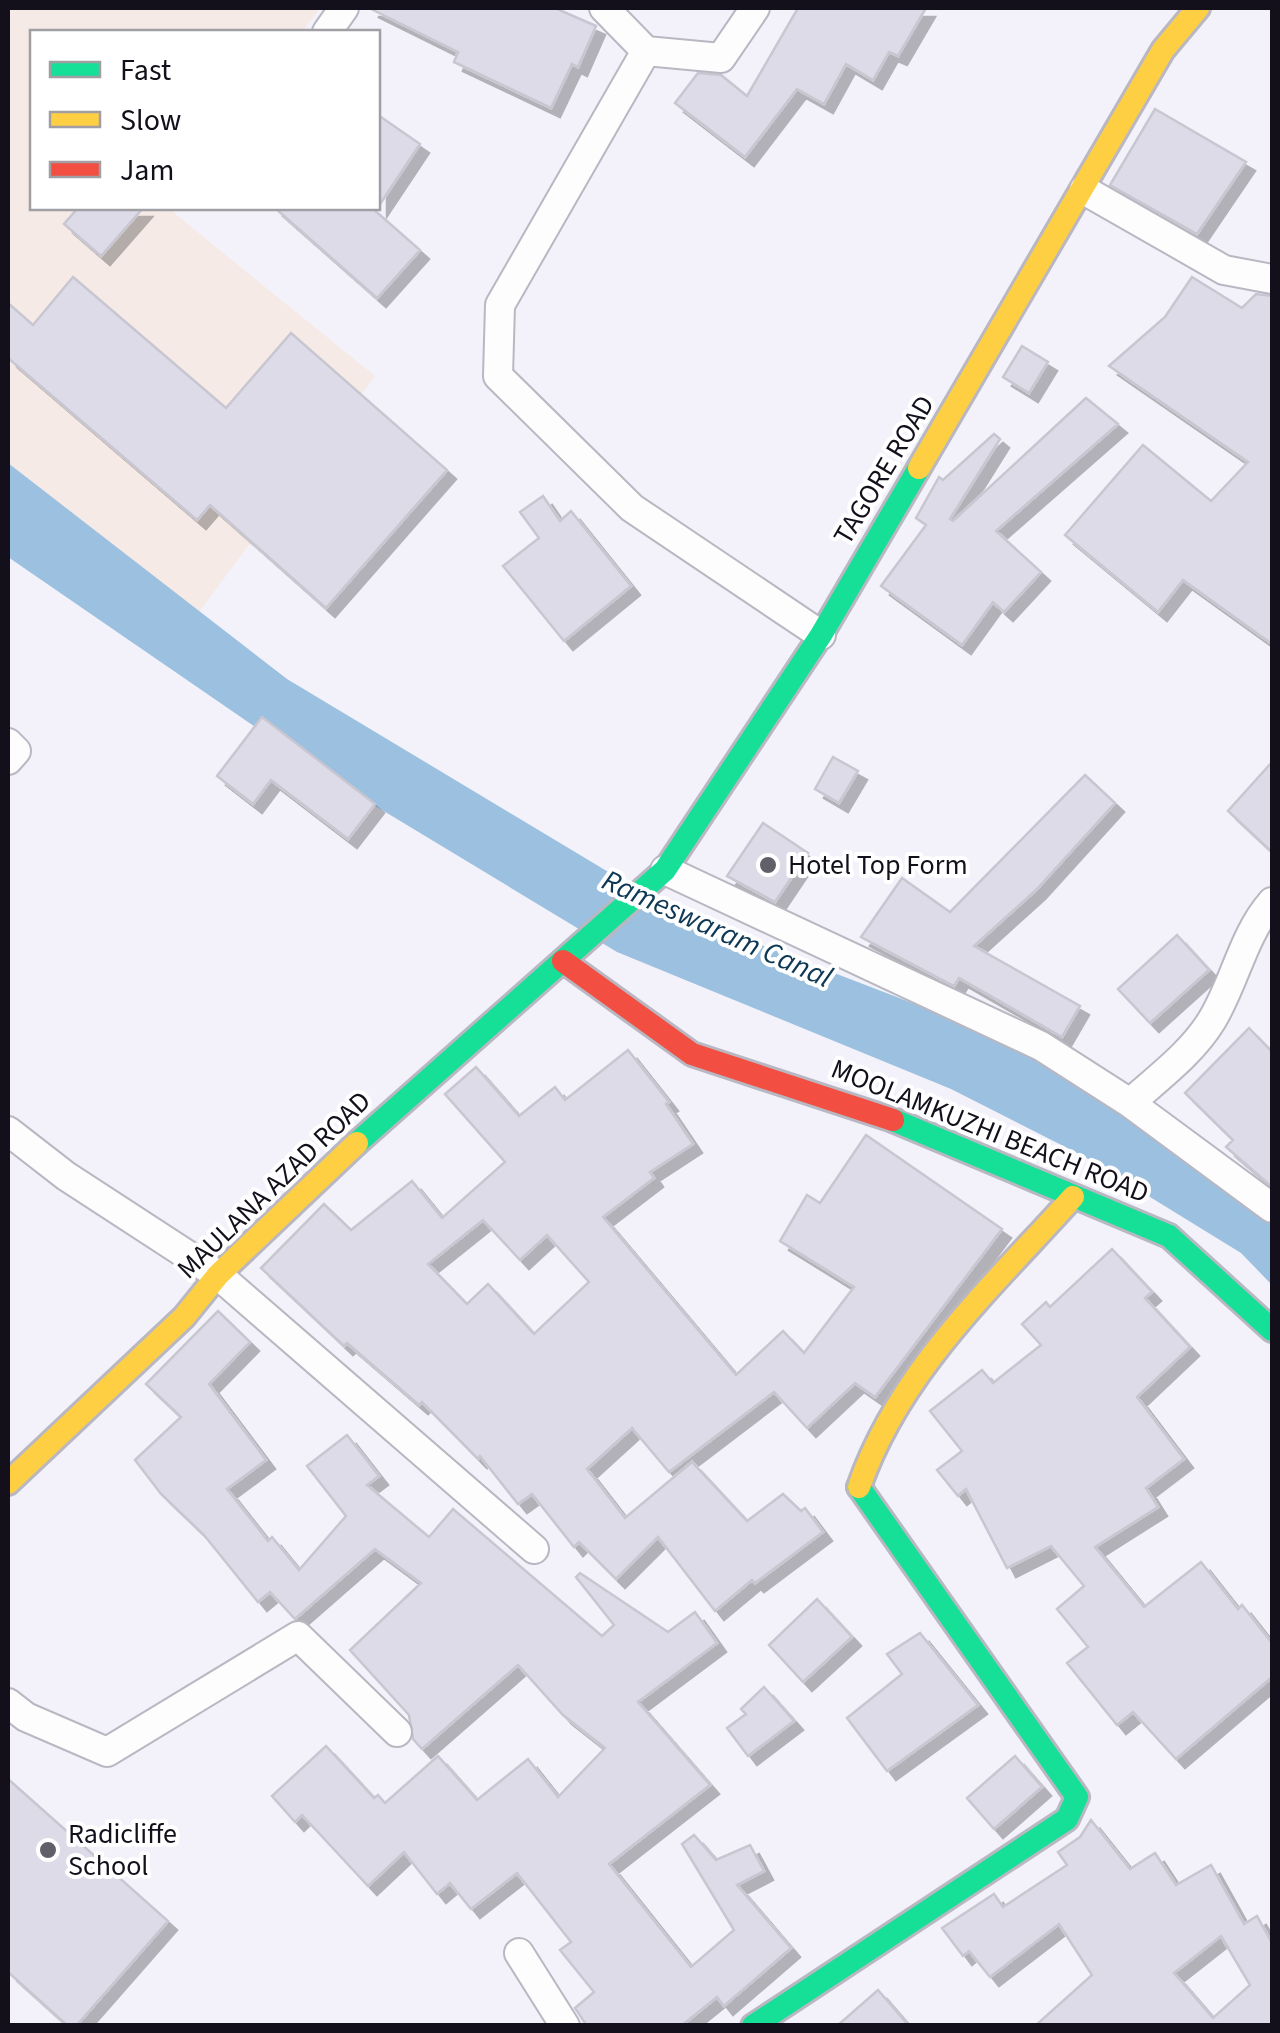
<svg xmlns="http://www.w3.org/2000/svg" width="1280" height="2033" font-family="'Source Sans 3',sans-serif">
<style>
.industrial{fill:#f5eae5}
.water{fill:#9cc0df}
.building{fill:#dedbe9;stroke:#c8c6d0;stroke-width:2.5;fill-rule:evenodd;filter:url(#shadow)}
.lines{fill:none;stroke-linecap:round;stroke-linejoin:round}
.street-casing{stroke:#b9b7c1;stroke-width:32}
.fast-casing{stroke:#b9b7c1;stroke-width:28}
.slow-casing{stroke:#b9b7c1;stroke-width:28}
.jam-casing{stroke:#b9b7c1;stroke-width:28}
.street{stroke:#fdfdfe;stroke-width:28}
.fast{stroke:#16e098;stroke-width:22}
.slow{stroke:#ffcf43;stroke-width:22}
.jam{stroke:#f24e42;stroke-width:22}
.poi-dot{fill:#615f6a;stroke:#fff;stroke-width:4}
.labels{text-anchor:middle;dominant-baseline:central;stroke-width:8;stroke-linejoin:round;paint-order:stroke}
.street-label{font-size:28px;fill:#13101c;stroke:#fff}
.poi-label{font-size:28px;fill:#13101c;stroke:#fff;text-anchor:start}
.water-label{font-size:30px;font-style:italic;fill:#0e3854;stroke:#fff}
</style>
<defs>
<filter id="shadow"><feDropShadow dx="9" dy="9" stdDeviation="0" flood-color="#0004"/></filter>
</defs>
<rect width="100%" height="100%" fill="#f3f2fa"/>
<path class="industrial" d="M 8,8 L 320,8 L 302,32 L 32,32 L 32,208 L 177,208 L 174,213 L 375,376 L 199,612 L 8,463 Z"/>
<path class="water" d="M 8,463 L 287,679 L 675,912 L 1035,1050 L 1272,1221 L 1272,1285 L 1241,1253 L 1085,1157 L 951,1089 L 617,952 L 334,781 L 8,557 Z"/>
<path class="building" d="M 369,8 L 555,8 L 596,26 L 578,67 L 572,64 L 551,108 L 454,62 L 458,52 Z
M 798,8 L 926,8 L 898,56 L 889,52 L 873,80 L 846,64 L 824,104 L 797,89 L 745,157 L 675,103 L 698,73 L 721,75 L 747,96 Z
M 1155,109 L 1246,162 L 1197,234 L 1110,185 Z
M 378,115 L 420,144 L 378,207 Z
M 78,208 L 143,208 L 101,256 L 64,224 Z
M 275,208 L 372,208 L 420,250 L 377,298 Z
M 73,277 L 226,408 L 291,333 L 447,470 L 326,608 L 210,505 L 197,520 L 8,358 L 8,303 L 33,325 Z
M 1192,277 L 1242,308 L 1256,294 L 1272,296 L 1272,644 L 1183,580 L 1158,612 L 1065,535 L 1143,445 L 1211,501 L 1248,462 L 1109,366 L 1165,317 Z
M 1022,346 L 1048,362 L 1029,393 L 1003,377 Z
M 1086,398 L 1118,424 L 996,531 L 1041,572 L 1004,612 L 993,602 L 962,645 L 881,586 L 926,525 L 916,518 L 939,477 L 943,480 L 994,434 L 1000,439 L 950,519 L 953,521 Z
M 543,496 L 560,521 L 571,511 L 631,586 L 564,641 L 503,566 L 539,538 L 520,512 Z
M 262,717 L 375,804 L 348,839 L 271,780 L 253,804 L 217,776 Z
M 833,757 L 858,771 L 839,803 L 815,789 Z
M 1272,762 L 1272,852 L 1228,811 Z
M 1085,775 L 1115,803 L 1036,890 L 974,946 L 1080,1006 L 1062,1037 L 959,978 L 954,986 L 861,937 L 902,878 L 950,912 Z
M 763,823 L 808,853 L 775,902 L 727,876 Z
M 1177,935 L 1209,970 L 1150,1023 L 1118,989 Z
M 1249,1028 L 1272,1052 L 1272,1187 L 1226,1147 L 1233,1140 L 1185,1093 Z
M 628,1050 L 669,1102 L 666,1104 L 693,1144 L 650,1172 L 654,1178 L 603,1217 L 736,1375 L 783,1331 L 804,1353 L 854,1287 L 780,1241 L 807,1195 L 820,1203 L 866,1135 L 1002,1229 L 875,1397 L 855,1383 L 807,1428 L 774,1392 L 669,1472 L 632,1428 L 587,1469 L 625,1518 L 692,1462 L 747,1521 L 783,1494 L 801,1511 L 805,1508 L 823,1532 L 755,1583 L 752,1580 L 715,1611 L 658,1537 L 616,1579 L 579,1542 L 574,1547 L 532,1494 L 518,1504 L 480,1456 L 478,1459 L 422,1402 L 419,1405 L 347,1343 L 344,1346 L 261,1268 L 324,1204 L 351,1230 L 412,1181 L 442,1218 L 505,1162 L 445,1094 L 476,1067 L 519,1116 L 555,1087 L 565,1100 ZM 483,1220 L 520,1260 L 547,1235 L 589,1282 L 534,1334 L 488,1284 L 467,1304 L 428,1264 Z
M 1112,1249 L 1152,1292 L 1145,1298 L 1190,1347 L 1137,1397 L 1184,1459 L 1146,1488 L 1158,1507 L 1095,1547 L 1144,1607 L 1201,1562 L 1238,1609 L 1242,1605 L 1272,1643 L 1272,1677 L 1176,1759 L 1133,1712 L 1117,1725 L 1067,1663 L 1088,1647 L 1057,1609 L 1084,1586 L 1051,1546 L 1007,1568 L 966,1489 L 958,1496 L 937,1470 L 962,1451 L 930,1411 L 982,1370 L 993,1383 L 1041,1345 L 1022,1324 L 1046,1302 L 1050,1307 Z
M 218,1311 L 250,1342 L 209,1384 L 266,1460 L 227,1489 L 268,1541 L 272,1537 L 299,1570 L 346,1516 L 307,1466 L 347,1435 L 379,1476 L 367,1485 L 429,1537 L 453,1509 L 602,1636 L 614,1625 L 576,1577 L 580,1573 L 668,1632 L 695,1612 L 717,1643 L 638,1702 L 710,1785 L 609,1864 L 691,1967 L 734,1930 L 682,1844 L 694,1835 L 716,1860 L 750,1845 L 764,1871 L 737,1885 L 791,1948 L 724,2006 L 717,1997 L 681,2026 L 587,2026 L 575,2008 L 594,1992 L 560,1950 L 571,1942 L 517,1873 L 471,1909 L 450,1883 L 437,1894 L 404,1852 L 368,1886 L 302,1815 L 295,1822 L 272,1796 L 326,1746 L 374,1798 L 378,1795 L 385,1803 L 438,1756 L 477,1800 L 528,1759 L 558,1797 L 605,1748 L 563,1715 L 518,1665 L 422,1749 L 413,1739 L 409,1715 L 350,1650 L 421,1583 L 375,1549 L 295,1619 L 270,1592 L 258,1602 L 204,1535 L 161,1494 L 135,1460 L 181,1417 L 146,1384 Z
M 817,1599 L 852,1637 L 803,1682 L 769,1645 Z
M 920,1633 L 978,1705 L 887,1771 L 847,1718 L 902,1674 L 887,1654 Z
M 764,1687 L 794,1721 L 748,1756 L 727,1728 L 746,1714 L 741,1709 Z
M 1015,1756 L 1042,1787 L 994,1829 L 967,1798 Z
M 8,1779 L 168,1921 L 76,2026 L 68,2026 L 8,1972 Z
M 1091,1820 L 1130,1869 L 1155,1853 L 1176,1885 L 1211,1865 L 1244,1924 L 1257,1916 L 1272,1943 L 1272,2026 L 1035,2026 L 1092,1975 L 1059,1924 L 990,1977 L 969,1951 L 963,1956 L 942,1928 L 994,1894 L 1003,1907 L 1067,1865 L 1058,1852 L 1080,1837 ZM 1221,1936 L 1250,1985 L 1213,2018 L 1174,1973 Z
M 878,1990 L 909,2026 L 837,2026 Z"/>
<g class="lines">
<g class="street-casing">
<path id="street" d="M 604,8 L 646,51 L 500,305 L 498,376 L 632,508 L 821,635
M 327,32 L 344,8
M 646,51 L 721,58 L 755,8
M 1084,190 L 1224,270 L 1272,279
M 8,743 L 16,751 L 8,760
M 665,870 L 1041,1046 L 1130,1103 L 1272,1208
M 1130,1103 C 1159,1077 1192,1053 1212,1020 C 1235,982 1243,935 1272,902
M 8,1131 L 66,1176 L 218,1275 L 534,1549
M 8,1703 L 26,1717 L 107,1752 L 298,1636 L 397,1732
M 519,1953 L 565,2026"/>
</g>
<g class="fast-casing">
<path id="fast" d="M 893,1120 L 1169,1236 L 1272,1330
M 357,1143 L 665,870 L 821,635 L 919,468
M 753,2026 L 1067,1819 L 1077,1797 L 859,1487"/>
</g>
<g class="slow-casing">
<path id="slow" d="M 919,468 L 1163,50 L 1198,8
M 8,1483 L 184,1317 L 218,1275 L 357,1143
M 859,1487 C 899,1371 993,1286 1073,1197"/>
</g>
<g class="jam-casing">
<path id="jam" d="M 563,961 L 692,1054 L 893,1120"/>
</g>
<use href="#street" class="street"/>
<use href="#fast" class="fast"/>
<use href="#slow" class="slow"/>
<use href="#jam" class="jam"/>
</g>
<g class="poi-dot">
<circle cx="768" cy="865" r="10"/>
<circle cx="48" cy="1850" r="10"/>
</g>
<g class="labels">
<g class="street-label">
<text transform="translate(884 470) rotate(-59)">TAGORE ROAD</text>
<text transform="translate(990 1131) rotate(22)">MOOLAMKUZHI BEACH ROAD</text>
<text transform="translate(274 1185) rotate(-44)">MAULANA AZAD ROAD</text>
</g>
<g class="poi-label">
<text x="788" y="865">Hotel Top Form</text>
<text x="68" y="1834">Radicliffe<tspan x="68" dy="32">School</tspan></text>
</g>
<g class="water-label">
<text transform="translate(717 929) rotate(24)">Rameswaram Canal</text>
</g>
</g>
<rect width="1280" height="2033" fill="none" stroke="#13101c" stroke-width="20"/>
<rect x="30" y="30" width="350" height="180" fill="#ffffff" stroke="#a19fa4" stroke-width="2.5"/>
<rect x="50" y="62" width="50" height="15" fill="#16e098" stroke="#a19fa4" stroke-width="2.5"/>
<text x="120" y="80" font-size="30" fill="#13101c">Fast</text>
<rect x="50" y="112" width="50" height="15" fill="#ffcf43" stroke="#a19fa4" stroke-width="2.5"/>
<text x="120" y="130" font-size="30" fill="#13101c">Slow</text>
<rect x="50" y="162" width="50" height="15" fill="#f24e42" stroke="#a19fa4" stroke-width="2.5"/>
<text x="120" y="180" font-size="30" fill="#13101c">Jam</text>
</svg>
